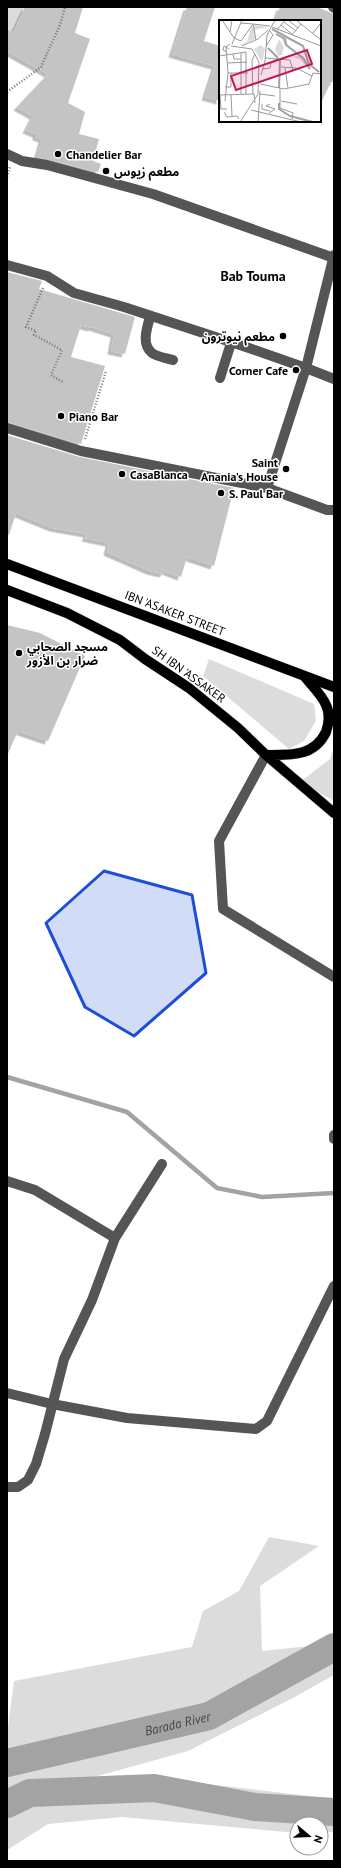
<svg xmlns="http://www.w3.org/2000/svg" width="341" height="1868" font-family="'PT Sans','Noto Sans Arabic',sans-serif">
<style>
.green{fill:#dcdcdc}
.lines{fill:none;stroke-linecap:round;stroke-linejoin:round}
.stream{stroke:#a3a3a3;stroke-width:4.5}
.river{stroke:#a3a3a3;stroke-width:28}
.building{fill:#c4c4c4;filter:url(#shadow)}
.major-casing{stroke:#dbdbdb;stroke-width:11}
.path{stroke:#777;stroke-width:2.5;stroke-dasharray:1 2;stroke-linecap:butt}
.minor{stroke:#555;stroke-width:10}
.major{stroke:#000;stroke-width:10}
.marked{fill:#1d4ed8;fill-opacity:0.2;stroke:#1d4ed8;stroke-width:3;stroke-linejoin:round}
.poi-dot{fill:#000;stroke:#fff;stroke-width:1.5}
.labels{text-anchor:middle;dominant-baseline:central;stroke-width:3;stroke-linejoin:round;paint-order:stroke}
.poi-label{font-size:12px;font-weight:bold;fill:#000;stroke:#fff;text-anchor:start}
.street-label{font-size:12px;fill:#000;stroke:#fff}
.water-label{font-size:13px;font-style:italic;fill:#444;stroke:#fff}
.quarter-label{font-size:14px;font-weight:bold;fill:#000;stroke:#fff}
.inset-river{fill:none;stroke:#a3a3a3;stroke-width:2}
.inset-road{fill:none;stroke:#999;stroke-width:1}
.view{fill:#c2185b;fill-opacity:0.15;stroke:#c2185b;stroke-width:2}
.inset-edge{fill:none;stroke:#000;stroke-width:2}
</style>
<defs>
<filter id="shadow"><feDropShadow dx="-3.5" dy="3.5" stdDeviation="0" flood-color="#0004"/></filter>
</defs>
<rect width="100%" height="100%" fill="#fff"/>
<path class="green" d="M 7,7 L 24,8 L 13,32 L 7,29 Z
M 209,659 L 314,704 L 316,721 L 304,741 L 289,749 L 203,676 Z
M 334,748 L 334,801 L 300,782 L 330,759 Z
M 269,1537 L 319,1546 L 260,1586 L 262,1651 L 320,1645 L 334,1636 L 334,1675 L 289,1700 L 188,1751 L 87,1779 L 157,1778 L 334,1799 L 334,1832 L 321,1832 L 321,1824 L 297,1824 L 297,1833 L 122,1817 L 48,1824 L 7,1850 L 7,1812 L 19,1805 L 7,1792 L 7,1734 L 14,1681 L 192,1647 L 203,1611 L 239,1591 Z"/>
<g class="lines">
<path class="stream" d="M 7,1077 L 127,1112 L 217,1188 L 262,1197 L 334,1193"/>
<g class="river">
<path id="s1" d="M 7,1763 L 209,1716 L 334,1647"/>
<path d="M 7,1804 L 30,1793 L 154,1788 L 255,1807 L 334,1812"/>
</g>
</g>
<path class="building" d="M 25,7 L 83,7 L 75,33 L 90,39 L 68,103 L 85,112 L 79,134 L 99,139 L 93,161 L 101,164 L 98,172 L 37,157 L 42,139 L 36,137 L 36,134 L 26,130 L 33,116 L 17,107 L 48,74 L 7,51 L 7,29 L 13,32 Z
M 187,7 L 215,7 L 204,41 L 220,46 L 220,101 L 205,97 L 215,66 L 172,54 Z
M 280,7 L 317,7 L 334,14 L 334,82 L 331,82 L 320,105 L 320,21 L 275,21 Z
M 7,272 L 42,281 L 39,289 L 135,317 L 125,354 L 111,351 L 114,334 L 92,327 L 91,328 L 81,325 L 71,357 L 105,366 L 81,444 L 7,422 Z
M 7,435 L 80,457 L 234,488 L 214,566 L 187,557 L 181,577 L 165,571 L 163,574 L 150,571 L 107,552 L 109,543 L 85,538 L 87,534 L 53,528 L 16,513 L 9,535 L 7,535 Z
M 7,625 L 40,633 L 85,656 L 48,741 L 18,731 L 7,756 Z"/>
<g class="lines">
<g class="major-casing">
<path id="major" d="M 7,564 L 334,687
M 7,590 L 67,613 L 120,640 L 145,659 L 189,688 L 238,728 L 266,755 L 334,813
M 266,755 C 290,755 314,757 326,732 C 329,724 330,713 326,705 C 322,695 312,686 305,677"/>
</g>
<path class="path" d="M 7,92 L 41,67 L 60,25 L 65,7
M 7,177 L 10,167
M 43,288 L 26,327 L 36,331 L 34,335 L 62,350 L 51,375 L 63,382
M 85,439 L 106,371"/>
<path class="minor" d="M 333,7 L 334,8
M 7,154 L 22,161 L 47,165 L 153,194 L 334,258
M 7,265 L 47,276 L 74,293 L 124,307 L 249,348 L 306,368 L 334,379
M 150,317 C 147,328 141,344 152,353 C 157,357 167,358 173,360
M 220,378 L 231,343
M 7,428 L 81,451 L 267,488 L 327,510 L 334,510
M 267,488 L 306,368 L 334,255
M 266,755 L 219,841 L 223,909 L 334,977
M 334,1135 L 334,1139
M 7,1181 L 35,1190 L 115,1238
M 7,1393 L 52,1404 L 127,1418 L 256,1429 L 267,1421 L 334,1286
M 7,1487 L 18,1487 L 28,1480 L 36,1464 L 45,1434 L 64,1359 L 92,1300 L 115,1238 L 162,1164"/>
<use href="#major" class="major"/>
</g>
<path class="marked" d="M 104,871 L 192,895 L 206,973 L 134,1036 L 85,1007 L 46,923 Z"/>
<g class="poi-dot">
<circle cx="58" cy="154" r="4"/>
<circle cx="106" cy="171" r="4"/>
<circle cx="283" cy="336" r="4"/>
<circle cx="296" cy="370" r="4"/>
<circle cx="61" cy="416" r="4"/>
<circle cx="286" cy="469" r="4"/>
<circle cx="122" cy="474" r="4"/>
<circle cx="221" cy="493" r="4"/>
<circle cx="19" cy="653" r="4"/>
</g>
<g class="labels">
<g class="poi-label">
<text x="66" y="154">Chandelier Bar</text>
<text x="114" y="171">مطعم زيوس</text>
<text x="275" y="336" text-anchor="end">مطعم نيوترون</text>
<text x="288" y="370" text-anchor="end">Corner Cafe</text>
<text x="69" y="416">Piano Bar</text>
<text x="278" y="462" text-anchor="end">Saint<tspan x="278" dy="14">Anania's House</tspan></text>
<text x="130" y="474">CasaBlanca</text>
<text x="229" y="493">S. Paul Bar</text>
<text x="27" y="646">مسجد الصحابي<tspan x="27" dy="14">ضرار بن الأزور</tspan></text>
</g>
<g class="street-label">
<text transform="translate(175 613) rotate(21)">IBN 'ASAKER STREET</text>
<text transform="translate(189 674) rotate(36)">SH IBN 'ASSAKER</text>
</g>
<g class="water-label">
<text stroke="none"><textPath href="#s1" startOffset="175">Barada River</textPath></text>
</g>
<g class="quarter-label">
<text x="253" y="276">Bab Touma</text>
</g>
</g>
<g transform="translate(219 20)">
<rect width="102" height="102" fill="#fff"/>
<path d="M 36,5 L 49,7 L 35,10 L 36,19 L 23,25 L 20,25 L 28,22 L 32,8 ZM 62,17 L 66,18 L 69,25 L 87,40 L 84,27 L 74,20 L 84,25 L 91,43 L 96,48 L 90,44 L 91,51 L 81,39 L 76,38 L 75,36 L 80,36 L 79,34 L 65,24 ZM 60,19 L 65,27 L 63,35 L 59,36 L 56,29 ZM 42,25 L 46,29 L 43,42 L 35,29 Z" fill="#dcdcdc"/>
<path class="inset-river" d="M 53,9 L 84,26 L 90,44 L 100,52M 57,14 L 66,19 L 67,25 L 84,38 L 91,49M 49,28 L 59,38M 60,68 L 61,40M 60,83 L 60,89 L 71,96 L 94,102"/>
<path class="inset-road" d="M 3,0 L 15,18 L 22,21 L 34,4 L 51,6M 69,0 L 79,8M 77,0 L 102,20M 65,2 L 77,11M 22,3 L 34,4 L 37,20M 62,5 L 74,15M 53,7 L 102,26M 58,10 L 66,0M 11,12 L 13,0M 94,13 L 102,3M 73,15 L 82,4M 13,24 L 23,0M 12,26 L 33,29 L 40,42 L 39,74 L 21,102M 23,26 L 39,19 L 49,10M 47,26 L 54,15 L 50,10M 8,32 L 4,30 L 5,26 L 10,29M 22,33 L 22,74M 14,34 L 15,39 L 22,39M 0,36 L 27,32 L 27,74M 46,38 L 71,40 L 74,51M 9,43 L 28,42M 62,47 L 77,48 L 93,56M 66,48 L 69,68M 44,49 L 51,48 L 52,42 L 59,39M 9,53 L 29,53M 42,55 L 46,41 L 48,15 L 56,0M 41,64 L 65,69 L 90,64 L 94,53 L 102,54M 6,67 L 12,67 L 12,53M 61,69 L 61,88 L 74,93 L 73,99M 34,74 L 33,40 L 36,34M 41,74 L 56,76M 0,75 L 35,74 L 36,83M 1,75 L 2,89 L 8,89M 12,75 L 13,96M 6,81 L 9,53 L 7,27 L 11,24M 62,81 L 78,84M 43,84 L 43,89 L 51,91M 32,90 L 82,102M 5,92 L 8,97 L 18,96 L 20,99M 50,93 L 56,89 L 47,86 L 51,84M 39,102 L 41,71"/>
<path class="view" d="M 88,30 L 93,44 L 17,70 L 12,56 Z"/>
<rect width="102" height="102" class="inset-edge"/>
</g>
<rect width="341" height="1868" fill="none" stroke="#000000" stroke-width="16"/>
<g transform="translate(309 1836) rotate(109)"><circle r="19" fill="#ffffff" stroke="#999999"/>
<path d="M0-3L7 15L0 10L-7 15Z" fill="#000000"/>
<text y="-6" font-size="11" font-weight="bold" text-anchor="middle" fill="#000000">N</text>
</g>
</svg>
